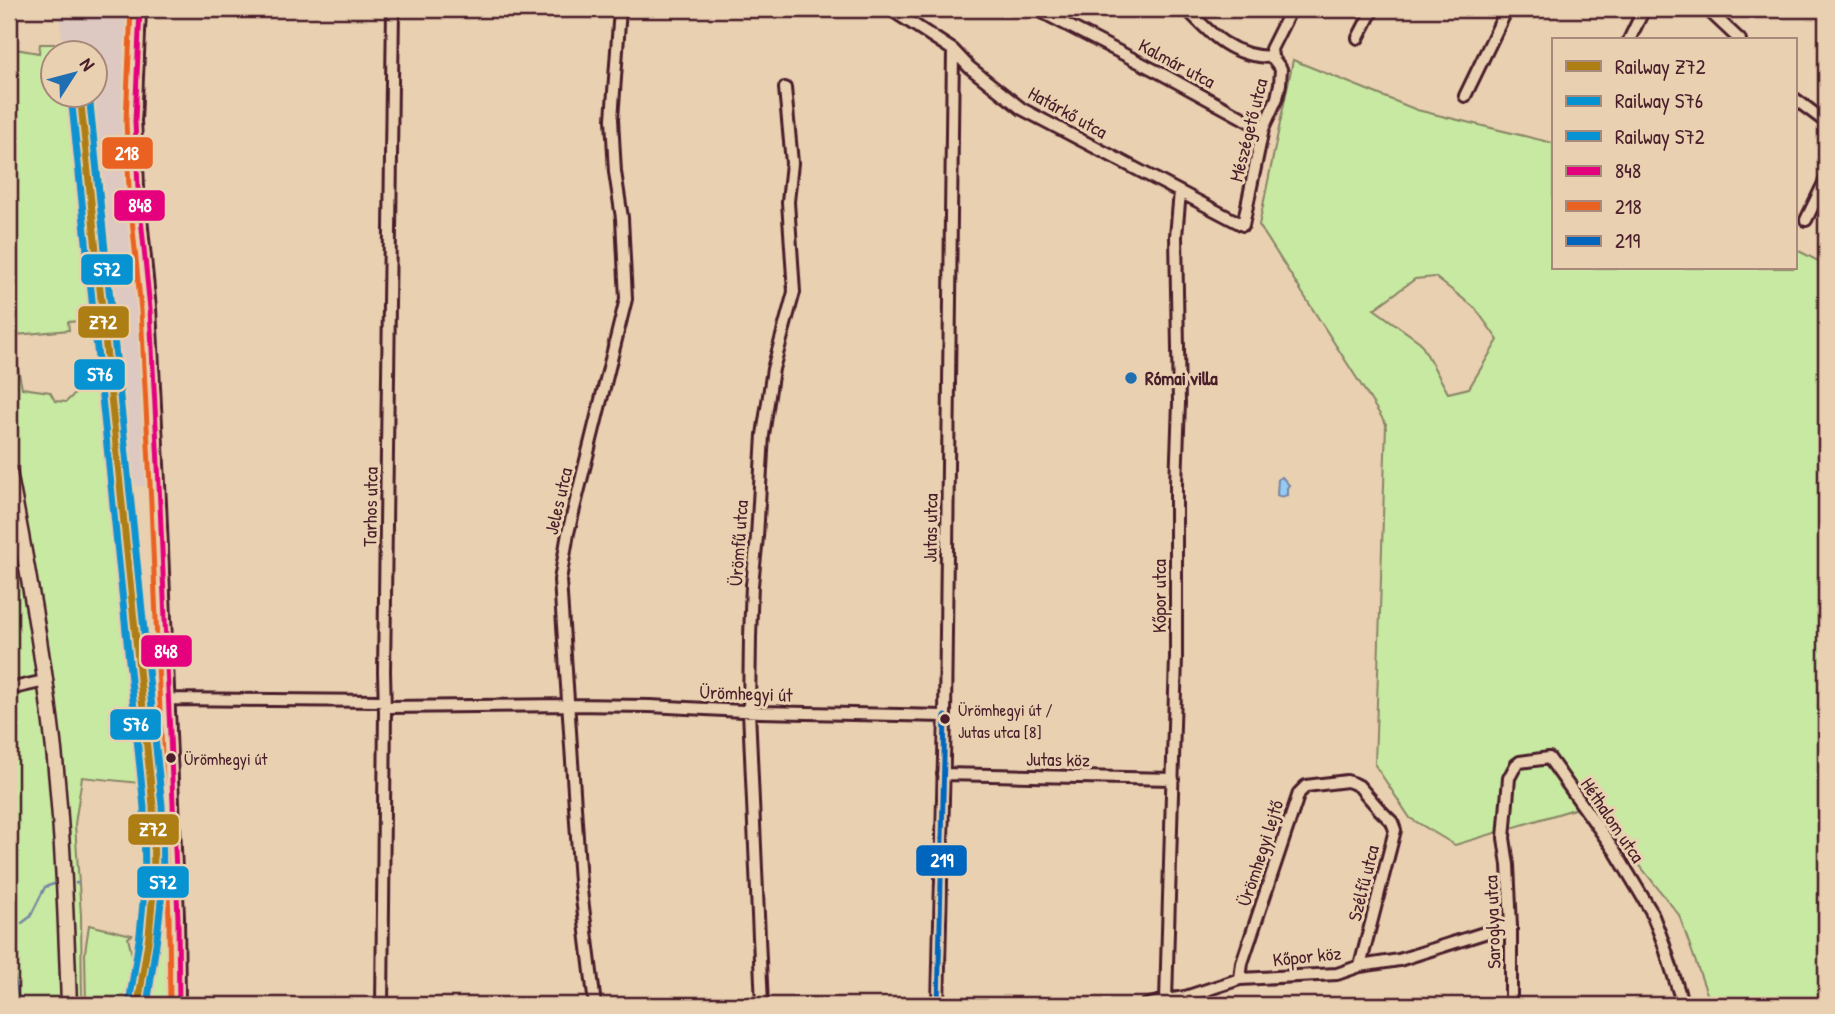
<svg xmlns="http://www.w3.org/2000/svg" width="1835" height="1014" font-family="'Patrick Hand',sans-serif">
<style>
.built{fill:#ddc9c2}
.green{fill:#c7e9a1;stroke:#888466;stroke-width:2;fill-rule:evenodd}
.water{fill:#95caf3;stroke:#7786a3;stroke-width:2}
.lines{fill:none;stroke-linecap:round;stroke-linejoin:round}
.stream{stroke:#7786a3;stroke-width:2.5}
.minor-casing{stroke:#4a1f2b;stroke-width:16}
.major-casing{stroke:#4a1f2b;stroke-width:19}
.minor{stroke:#e8d0b0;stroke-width:10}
.major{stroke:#e8d0b0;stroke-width:14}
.bus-1-casing{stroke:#e8d0b0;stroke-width:10}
.bus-2-casing{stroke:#e8d0b0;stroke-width:10}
.bus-3-casing{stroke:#e8d0b0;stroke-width:10}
.bus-1{stroke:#e5007d;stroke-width:5}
.bus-2{stroke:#ea6222;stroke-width:5}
.bus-3{stroke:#0065bd;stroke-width:5}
.rail-1-casing{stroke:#e8d0b0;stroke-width:12}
.rail-2-casing{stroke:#e8d0b0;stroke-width:12}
.rail-3-casing{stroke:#e8d0b0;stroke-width:12}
.rail-1{stroke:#ad7e13;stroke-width:7}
.rail-2{stroke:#0793d1;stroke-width:7}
.rail-3{stroke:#0793d1;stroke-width:7}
.poi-dot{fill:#1f6fb2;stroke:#e8d0b0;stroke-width:2.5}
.bus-dot{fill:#4a1f2b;stroke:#e8d0b0;stroke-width:2.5}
.labels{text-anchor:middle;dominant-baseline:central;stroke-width:6;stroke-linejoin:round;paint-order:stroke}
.bus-label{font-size:17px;fill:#4a1f2b;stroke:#e8d0b0;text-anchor:start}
.street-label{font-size:19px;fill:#4a1f2b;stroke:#e8d0b0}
.poi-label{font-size:19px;font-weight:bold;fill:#4a1f2b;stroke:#e8d0b0;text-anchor:start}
.line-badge{stroke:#e8d0b0;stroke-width:2.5}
.badge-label{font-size:19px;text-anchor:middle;font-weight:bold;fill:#fff}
</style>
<rect width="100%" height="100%" fill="#e8d0b0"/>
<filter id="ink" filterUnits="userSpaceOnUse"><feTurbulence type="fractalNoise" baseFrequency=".0143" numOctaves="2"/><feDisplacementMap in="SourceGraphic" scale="14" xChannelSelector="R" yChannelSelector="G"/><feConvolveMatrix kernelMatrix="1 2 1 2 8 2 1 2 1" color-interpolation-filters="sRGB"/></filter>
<g filter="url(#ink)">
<path class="built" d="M 58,9 L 128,9 L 123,64 L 136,233 L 152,486 L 134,486 L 130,490 L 124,490 L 149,717 L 160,854 L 162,896 L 160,930 L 147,1005 L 128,1005 L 140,932 L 143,890 L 142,836 L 139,783 L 101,392 L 68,95 L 94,94 L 94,52 L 64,52 Z"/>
<path class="green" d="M 40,44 L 63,44 L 64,52 L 52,52 L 52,94 L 68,95 L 93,320 L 68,322 L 69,330 L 16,335 L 16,359 L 22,388 L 50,392 L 55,401 L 66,402 L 84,385 L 101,392 L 139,783 L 82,777 L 75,824 L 81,915 L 82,1005 L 9,1005 L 9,48 L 39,53 Z
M 1293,60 L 1417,110 L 1553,143 L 1553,268 L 1795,268 L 1795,249 L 1826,265 L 1826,1005 L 1711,1005 L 1679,915 L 1591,804 L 1455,845 L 1410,818 L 1375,765 L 1386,424 L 1259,225 ZM 1435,277 L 1475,308 L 1498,340 L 1469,388 L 1448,393 L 1420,342 L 1374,309 L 1415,279 Z
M 161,699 L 167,777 L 173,1005 L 147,1005 L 160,930 L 162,896 L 160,854 L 148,701 Z
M 89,925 L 132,935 L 128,938 L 133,960 L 124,1005 L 86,1005 L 85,952 Z"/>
<path class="water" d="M 1282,477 L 1289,485 L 1287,488 L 1287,495 L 1281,497 L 1277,495 L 1278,479 Z"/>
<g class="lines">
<path class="stream" d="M 76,883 L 78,883
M 22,923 L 30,917 L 45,887 L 54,884
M 9,926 L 13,925
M 9,950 L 20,1005"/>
<g class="minor-casing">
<path id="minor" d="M 140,9 L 135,121 L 138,188 L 150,309 L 160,504 L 178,918 L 179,1005
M 890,9 L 953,50 L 969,67 L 1022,109 L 1243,225 L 1263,129 L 1277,98 L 1280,84 L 1281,69 L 1272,57 L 1271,49 L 1291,9
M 1036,9 L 1164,75 L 1263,129
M 1187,9 C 1211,35 1233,57 1272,57
M 1707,9 L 1740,40
M 1358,38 L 1373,9
M 1629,40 L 1644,9
M 1465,96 L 1507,9
M 1795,99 L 1826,122
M 1806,220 L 1826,179
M 9,689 L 45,681
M 169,699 L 381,701 L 389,707 L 568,705 L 650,706 L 761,712 L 945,716
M 943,774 L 1173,779
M 1240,979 L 1242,963 L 1299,793 L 1306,786 L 1347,781 L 1353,783 L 1359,786 L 1379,809 L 1392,822 L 1395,830 L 1360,966
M 1166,1000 L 1176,657 L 1176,484 L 1179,403 L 1176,236 L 1180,192
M 382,1005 L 385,711 L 384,672 L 393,9
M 595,1005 L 580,882 L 560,580 L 568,533 L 626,299 L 622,218 L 615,172 L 612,119 L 620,9
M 762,1005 L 749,711 L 750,637 L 752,585 L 757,537 L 763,435 L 773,369 L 794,292 L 788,202 L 792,163 L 785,88
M 938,1005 L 945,716 L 953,50
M 1146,1005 L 1166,1000 L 1185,997 L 1240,979 L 1337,974 L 1360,966 L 1399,960 L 1503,927 L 1511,927
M 1511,1005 L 1511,927 L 1508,865 L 1504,838 L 1509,778 L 1516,765 L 1520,762 L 1549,758 L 1615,851 L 1651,911 L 1663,942 L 1683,1005"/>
</g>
<g class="major-casing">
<path id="major" d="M 9,472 C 27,564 44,657 54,750 C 63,835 66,920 69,1005"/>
</g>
<use href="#minor" class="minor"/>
<use href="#major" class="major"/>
<g class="bus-1-casing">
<path id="bus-1" d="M 140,9 L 135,121 L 138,188 L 150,309 L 160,504 L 178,918 L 179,1005"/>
</g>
<g class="bus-2-casing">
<path id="bus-2" d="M 131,9 L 126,121 L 129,189 L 141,310 L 151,504 L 169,918 L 170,1005"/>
</g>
<g class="bus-3-casing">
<path id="bus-3" d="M 938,1005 L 945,716"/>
</g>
<use href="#bus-1" class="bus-1"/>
<use href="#bus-2" class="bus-2"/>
<use href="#bus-3" class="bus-3"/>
<g class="rail-1-casing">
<path id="rail-1" d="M 80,94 L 153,806 L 154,882 L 149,935 L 138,1005"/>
</g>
<g class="rail-2-casing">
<path id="rail-2" d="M 71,95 L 144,807 L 145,882 L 140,934 L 129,1004"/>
</g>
<g class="rail-3-casing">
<path id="rail-3" d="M 89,94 L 162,806 L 163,883 L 157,937 L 147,1005"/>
</g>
<use href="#rail-1" class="rail-1"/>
<use href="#rail-2" class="rail-2"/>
<use href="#rail-3" class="rail-3"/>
</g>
</g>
<circle class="poi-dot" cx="1131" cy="378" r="7"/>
<g class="bus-dot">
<circle cx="945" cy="719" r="6"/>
<circle cx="171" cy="758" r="6"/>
</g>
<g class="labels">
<g class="bus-label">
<text x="958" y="709">Ürömhegyi út /<tspan x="958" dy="22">Jutas utca [8]</tspan></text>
<text x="184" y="758">Ürömhegyi út</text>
</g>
<g class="street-label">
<text transform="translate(1177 63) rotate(28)">Kalmár utca</text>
<text transform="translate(1068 112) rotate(29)">Határkő utca</text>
<text transform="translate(1248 130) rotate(-76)">Mészégető utca</text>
<text transform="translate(558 501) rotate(-77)">Jeles utca</text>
<text transform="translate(370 507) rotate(-89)">Tarhos utca</text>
<text transform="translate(930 528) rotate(-89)">Jutas utca</text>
<text transform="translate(738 543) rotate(-86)">Ürömfű utca</text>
<text transform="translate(1159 596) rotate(-90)">Kőpor utca</text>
<text transform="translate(746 693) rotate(2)">Ürömhegyi út</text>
<text transform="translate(1058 759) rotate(1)">Jutas köz</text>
<text transform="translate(1613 820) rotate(56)">Héthalom utca</text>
<text transform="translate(1260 853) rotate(-72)">Ürömhegyi lejtő</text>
<text transform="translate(1363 883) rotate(-76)">Szélfű utca</text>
<text transform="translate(1492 922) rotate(-92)">Saroglya utca</text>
<text transform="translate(1307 956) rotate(-6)">Kőpor köz</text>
</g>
<g class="poi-label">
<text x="1145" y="378">Római villa</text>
</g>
</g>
<g class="line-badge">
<rect x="101" y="136" width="53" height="34" rx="7" fill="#ea6222"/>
<rect x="113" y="189" width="53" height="33" rx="7" fill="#e5007d"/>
<rect x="80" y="253" width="54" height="33" rx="7" fill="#0793d1"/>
<rect x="77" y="305" width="53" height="34" rx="7" fill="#ad7e13"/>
<rect x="73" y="358" width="53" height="33" rx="7" fill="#0793d1"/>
<rect x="140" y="634" width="53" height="34" rx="7" fill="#e5007d"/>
<rect x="109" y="708" width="53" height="33" rx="7" fill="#0793d1"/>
<rect x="127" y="813" width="53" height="33" rx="7" fill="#ad7e13"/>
<rect x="915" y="844" width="53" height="33" rx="7" fill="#0065bd"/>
<rect x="136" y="865" width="54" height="34" rx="7" fill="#0793d1"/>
</g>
<g class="badge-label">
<text x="127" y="160">218</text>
<text x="140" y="212">848</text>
<text x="107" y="276">S72</text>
<text x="103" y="329">Z72</text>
<text x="100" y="381">S76</text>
<text x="166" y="658">848</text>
<text x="136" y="731">S76</text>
<text x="153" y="836">Z72</text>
<text x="942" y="867">219</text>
<text x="163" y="889">S72</text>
</g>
<rect width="1835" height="1014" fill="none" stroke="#e8d0b0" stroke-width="35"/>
<rect x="18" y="18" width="1800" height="979" fill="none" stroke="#4a1f2b" stroke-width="2.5" filter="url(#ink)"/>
<rect x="1552" y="38" width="245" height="231" fill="#e8d0b0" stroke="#a9897b" stroke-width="2"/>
<rect x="1566" y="61" width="35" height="10" fill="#ad7e13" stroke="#a9897b" stroke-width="2"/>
<text x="1615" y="74" font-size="21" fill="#4a1f2b">Railway Z72</text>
<rect x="1566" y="96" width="35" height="10" fill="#0793d1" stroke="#a9897b" stroke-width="2"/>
<text x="1615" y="108" font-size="21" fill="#4a1f2b">Railway S76</text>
<rect x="1566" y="131" width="35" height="10" fill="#0793d1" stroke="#a9897b" stroke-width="2"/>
<text x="1615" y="144" font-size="21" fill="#4a1f2b">Railway S72</text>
<rect x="1566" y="166" width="35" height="10" fill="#e5007d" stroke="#a9897b" stroke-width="2"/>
<text x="1615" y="178" font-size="21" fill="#4a1f2b">848</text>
<rect x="1566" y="201" width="35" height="10" fill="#ea6222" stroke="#a9897b" stroke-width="2"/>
<text x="1615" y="214" font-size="21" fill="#4a1f2b">218</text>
<rect x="1566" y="236" width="35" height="10" fill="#0065bd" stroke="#a9897b" stroke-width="2"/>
<text x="1615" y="248" font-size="21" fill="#4a1f2b">219</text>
<g transform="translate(74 74) rotate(54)"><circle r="33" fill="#e8d0b0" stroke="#a9897b" stroke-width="2"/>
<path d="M0-5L12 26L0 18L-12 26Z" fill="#1f6fb2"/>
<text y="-10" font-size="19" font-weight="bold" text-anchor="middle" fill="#4a1f2b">N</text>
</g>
</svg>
